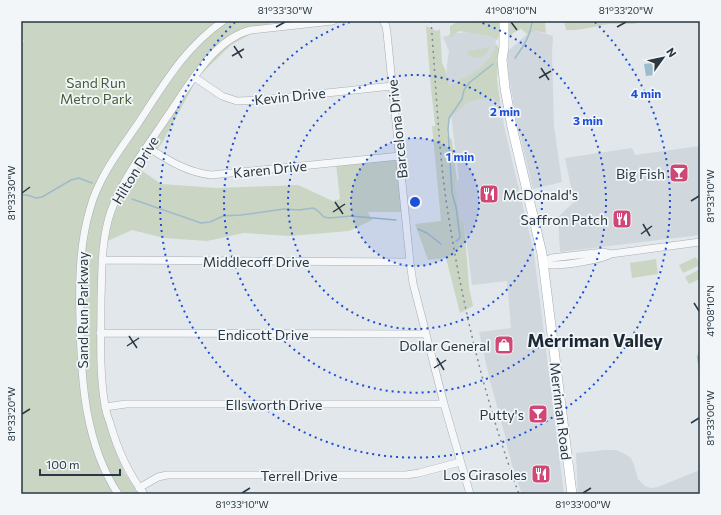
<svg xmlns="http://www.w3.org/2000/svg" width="721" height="515" font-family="Commissioner,sans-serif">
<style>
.built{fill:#d0d7dd}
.green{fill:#cbd5c3}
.water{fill:#9dbccb}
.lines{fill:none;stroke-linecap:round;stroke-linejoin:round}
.stream{stroke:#9dbccb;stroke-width:1.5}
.minor-casing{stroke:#a7afb5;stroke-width:8}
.major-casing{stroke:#a1aeb6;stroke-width:10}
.minor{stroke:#f5f7f9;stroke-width:7}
.major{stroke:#fff;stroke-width:9}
.rail{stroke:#7b8a94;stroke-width:1.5;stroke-dasharray:2 4;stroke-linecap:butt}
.ticks{fill:none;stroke:#2a3843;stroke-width:1.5}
.ring{fill:none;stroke:#1d4ed8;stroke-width:2;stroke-dasharray:2 4}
.labels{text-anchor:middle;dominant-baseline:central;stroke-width:3.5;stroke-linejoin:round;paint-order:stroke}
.park-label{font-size:14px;fill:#465f37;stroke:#f2f6f8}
.street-label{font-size:14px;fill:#2a3843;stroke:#f2f6f8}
.poi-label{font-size:14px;fill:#2a3843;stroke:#f2f6f8;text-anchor:end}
.district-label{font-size:18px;font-weight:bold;fill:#1c2934;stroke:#f2f6f8}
.centre{fill:#1d4ed8;stroke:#f2f6f8;stroke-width:2}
.ring-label{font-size:12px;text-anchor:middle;font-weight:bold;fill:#1d4ed8;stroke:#f2f6f8;stroke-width:3.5;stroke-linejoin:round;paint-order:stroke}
.neatline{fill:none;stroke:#2a3843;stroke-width:1.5}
.ticks-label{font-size:10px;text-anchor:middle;fill:#2a3843}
</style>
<rect width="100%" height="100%" fill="#e2e7eb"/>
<path class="built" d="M 496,28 L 495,74 L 505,130 L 534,253 L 564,494 L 522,494 L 514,472 L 505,439 L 506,439 L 490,381 L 479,332 L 511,328 L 507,281 L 472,285 L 464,222 L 460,220 L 455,181 L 459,180 L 446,74 L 449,51 L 443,37 L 452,34 Z
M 536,31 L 553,36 L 552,54 L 554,126 L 562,182 L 533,189 L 516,118 L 509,77 L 507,52 L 527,34 Z
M 700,146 L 700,235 L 560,252 L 558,217 L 574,202 L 565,158 L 632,148 L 635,155 Z
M 605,450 L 616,450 L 625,454 L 631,458 L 634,465 L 638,479 L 645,486 L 651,488 L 658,487 L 700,470 L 700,494 L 578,494 L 576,453 Z"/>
<path class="green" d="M 21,21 L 274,21 L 231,45 L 198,77 L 162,143 L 141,170 L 161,184 L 217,188 L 298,185 L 333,201 L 340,199 L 336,163 L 400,156 L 406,212 L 368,212 L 372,220 L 349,231 L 290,236 L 244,233 L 207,241 L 164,238 L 132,230 L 101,244 L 106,420 L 124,472 L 139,494 L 21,494 L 21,44 L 24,41 L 21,36 Z
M 459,21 L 499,21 L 499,36 L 497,40 L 491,36 L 459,31 L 450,38 L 450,26 Z
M 509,21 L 545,21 L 546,33 L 536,31 L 527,34 L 521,29 L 513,33 L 510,37 L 507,32 Z
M 564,21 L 644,21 C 633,26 621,23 609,24 C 595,26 580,31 566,30 Z
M 426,26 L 437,31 L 440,29 L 442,63 L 445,69 L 449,87 C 455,82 461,79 468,76 C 482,68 492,60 496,44 L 499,48 L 497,79 L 500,102 L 496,102 L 494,98 C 487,99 477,98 471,101 C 468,102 451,116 450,119 C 448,125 449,130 447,135 L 452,140 L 457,181 L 455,181 L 460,220 L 464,222 L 469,287 L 473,306 L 460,313 L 446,258 L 428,260 L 415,224 L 441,221 L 432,126 L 435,126 L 435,124 L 431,89 Z
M 490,47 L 486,54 L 479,58 L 471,57 L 467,53 L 469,51 Z
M 696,257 L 700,265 L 683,273 L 679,265 Z
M 656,259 L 658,274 L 632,278 L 630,263 Z
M 700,269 L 700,279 L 689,284 L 685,277 Z"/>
<path class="water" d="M 652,63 L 654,75 L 646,76 L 644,64 Z
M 700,347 L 700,378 L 697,357 Z"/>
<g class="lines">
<path class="stream" d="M 515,58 C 523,47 531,35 532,21
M 21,195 L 27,195 L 36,198 L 42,197 L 71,180 L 79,178 L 92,183
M 132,199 L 201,223 L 210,222 L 223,216 L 241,215 L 284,209 L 299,210 L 313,208 L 317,210 L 324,217 L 329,218 L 351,216 L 396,220
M 418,229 L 427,233 L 441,244
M 456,241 L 458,240 L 460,237 L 456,207 L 452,193 L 448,129 L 449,118 L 462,99 L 464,90 L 469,83 L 493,64"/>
<g class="minor-casing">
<path id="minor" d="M 383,21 L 386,26 L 387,33 L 410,262 L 413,283 L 444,404 L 470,494
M 194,77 L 222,96 L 237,101 L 261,100 L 392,86
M 147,147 C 168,160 186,172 211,175 L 400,156
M 102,260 L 410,262
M 543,263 L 551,258 L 604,252 L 611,254 L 700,242
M 543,263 C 546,264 550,265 553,265 C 565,265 601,260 611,254
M 100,333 L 426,334
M 105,407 L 126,404 L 444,404
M 139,488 L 158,477 L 167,475 L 406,475 L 419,473 L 460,462
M 118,494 C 85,443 81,381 80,322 C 79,284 79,246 90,209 C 98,178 119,151 137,125 C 163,86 183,49 223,21
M 144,494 C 128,473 117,448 110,423 C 108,418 106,412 105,406 C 99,371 101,335 101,300 C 102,270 101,240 111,211 C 124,175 154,137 175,105 C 193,78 217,38 251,30 L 333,21"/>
</g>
<g class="major-casing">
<path id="major" d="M 504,21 L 504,47 L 502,60 L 505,88 L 512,127 L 542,254 L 572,494"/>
</g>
<use href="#minor" class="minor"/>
<use href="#major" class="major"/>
<path class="rail" d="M 431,21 C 436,83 438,146 447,207 C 462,305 485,401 519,494"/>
</g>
<path class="ticks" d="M 511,22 L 517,30M 276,27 L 285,22M 617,27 L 626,22M 234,46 L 242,58M 232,56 L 244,49M 541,68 L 549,80M 539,78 L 551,71M 22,193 L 30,187M 691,201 L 699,196M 335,202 L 343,214M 333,212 L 345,204M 643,224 L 650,236M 641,234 L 652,226M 694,303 L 699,311M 129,336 L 137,348M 127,346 L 139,338M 437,358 L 444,370M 434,368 L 446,360M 22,414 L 30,409M 691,423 L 699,418M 242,493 L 250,488M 583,493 L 591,488"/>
<circle cx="415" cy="202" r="64" fill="#1d4ed8" fill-opacity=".12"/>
<g class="ring">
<circle cx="415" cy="202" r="64"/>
<circle cx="415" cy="202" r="127"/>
<path d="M477 21A191 191 0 1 1 353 21"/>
<path d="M595 22A255 255 0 1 1 235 22"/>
</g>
<defs>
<g id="bar-square" transform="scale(1)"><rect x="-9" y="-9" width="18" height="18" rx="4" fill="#d04776" stroke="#f2f6f8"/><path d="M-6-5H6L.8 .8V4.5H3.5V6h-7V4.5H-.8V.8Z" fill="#fff"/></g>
<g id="restaurant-square" transform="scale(1)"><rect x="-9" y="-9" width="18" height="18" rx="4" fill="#d04776" stroke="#f2f6f8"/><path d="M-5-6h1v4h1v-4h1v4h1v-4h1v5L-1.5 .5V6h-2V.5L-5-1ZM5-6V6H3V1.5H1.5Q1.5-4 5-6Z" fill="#fff"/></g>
<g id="shop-square" transform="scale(1)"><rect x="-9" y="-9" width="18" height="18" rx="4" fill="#d04776" stroke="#f2f6f8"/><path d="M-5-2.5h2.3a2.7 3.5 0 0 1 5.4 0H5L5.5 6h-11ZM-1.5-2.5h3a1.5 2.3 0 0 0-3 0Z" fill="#fff"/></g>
</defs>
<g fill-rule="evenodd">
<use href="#bar-square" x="679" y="173"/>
<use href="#restaurant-square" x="489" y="194"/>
<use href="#restaurant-square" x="622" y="219"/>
<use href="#shop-square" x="504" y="345"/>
<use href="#bar-square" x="538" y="414"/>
<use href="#restaurant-square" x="541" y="474"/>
</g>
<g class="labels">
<g class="park-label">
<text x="96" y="82">Sand Run<tspan x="96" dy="16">Metro Park</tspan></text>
</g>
<g class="street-label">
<text transform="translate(290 96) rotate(-6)">Kevin Drive</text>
<text transform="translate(397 129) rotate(-96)">Barcelona Drive</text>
<text transform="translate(270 169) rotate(-6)">Karen Drive</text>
<text transform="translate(135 170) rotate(-59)">Hilton Drive</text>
<text x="256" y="261">Middlecoff Drive</text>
<text transform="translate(82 310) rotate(-90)">Sand Run Parkway</text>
<text x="263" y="334">Endicott Drive</text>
<text x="274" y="404">Ellsworth Drive</text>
<text transform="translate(561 411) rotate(83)">Merriman Road</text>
<text x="299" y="475">Terrell Drive</text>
</g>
<g class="poi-label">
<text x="665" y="173">Big Fish</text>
<text x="503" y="194" text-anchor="start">McDonald's</text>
<text x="608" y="219">Saffron Patch</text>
<text x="490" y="345">Dollar General</text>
<text x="524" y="414">Putty's</text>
<text x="527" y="474">Los Girasoles</text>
</g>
<g class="district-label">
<text x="595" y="340">Merriman Valley</text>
</g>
</g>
<circle cx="415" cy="202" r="6" class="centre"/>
<g class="ring-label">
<text x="646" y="98">4 min</text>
<text x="505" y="116">2 min</text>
<text x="588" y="125">3 min</text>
<text x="460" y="161">1 min</text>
</g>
<rect width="721" height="515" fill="none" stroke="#f2f6f8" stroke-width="44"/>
<g transform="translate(663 58) rotate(57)" stroke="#f2f6f8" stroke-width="3" paint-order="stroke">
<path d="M0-3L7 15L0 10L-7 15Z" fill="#2a3843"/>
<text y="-6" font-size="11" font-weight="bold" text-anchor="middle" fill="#2a3843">N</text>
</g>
<path d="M40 469v6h80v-6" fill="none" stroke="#2a3843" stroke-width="2"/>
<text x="46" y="469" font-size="12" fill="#2a3843" stroke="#f2f6f8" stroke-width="3" paint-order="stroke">100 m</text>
<rect x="22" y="22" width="677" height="471" class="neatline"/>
<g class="ticks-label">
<text x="285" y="14">81°33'30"W</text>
<text x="511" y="14">41°08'10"N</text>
<text x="626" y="14">81°33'20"W</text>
<text transform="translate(11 193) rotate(-90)" y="4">81°33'30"W</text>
<text transform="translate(710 196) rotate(-90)" y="4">81°33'10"W</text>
<text transform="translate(710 311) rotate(-90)" y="4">41°08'10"N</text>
<text transform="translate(11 414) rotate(-90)" y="4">81°33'20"W</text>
<text transform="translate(710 418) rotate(-90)" y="4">81°33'00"W</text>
<text x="242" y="508">81°33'10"W</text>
<text x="583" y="508">81°33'00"W</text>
</g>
</svg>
